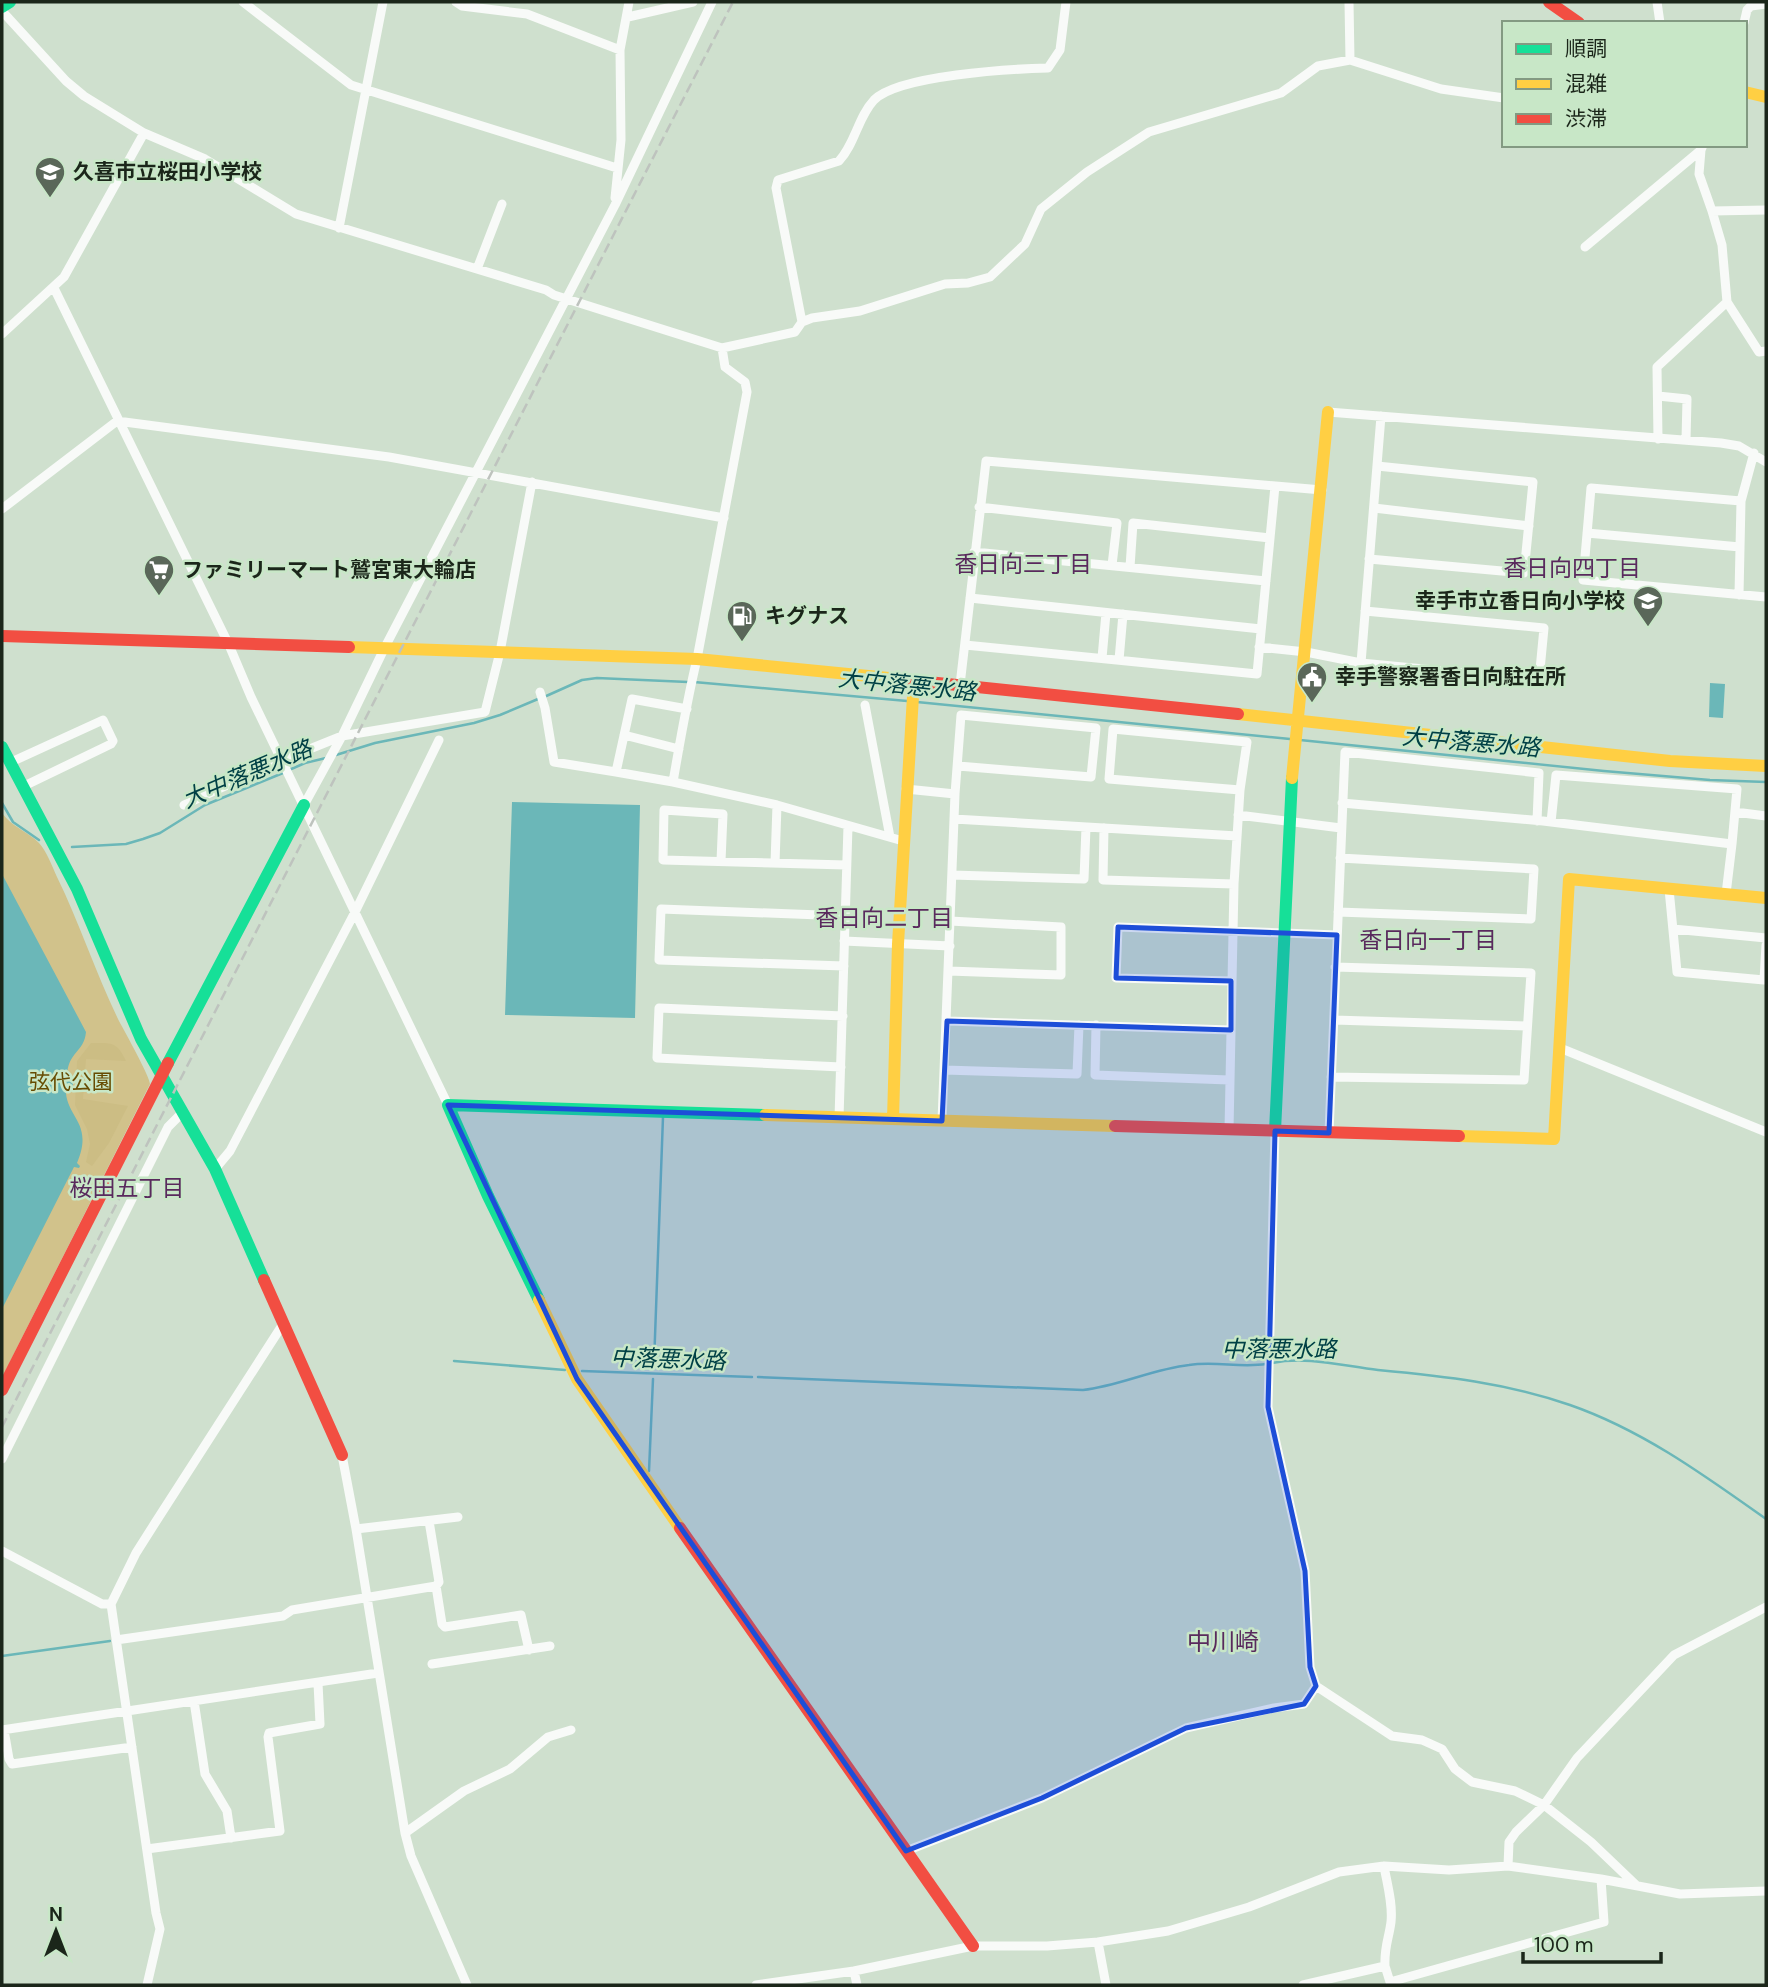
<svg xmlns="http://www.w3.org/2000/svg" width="1768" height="1987" font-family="'DM Sans','Noto Sans JP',sans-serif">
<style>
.green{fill:#d1c28b}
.forest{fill:#ccbd84}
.water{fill:#6bb7b8}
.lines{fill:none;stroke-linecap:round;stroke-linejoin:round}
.stream{stroke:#6bb7b8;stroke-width:2.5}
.street{stroke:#f8faf8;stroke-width:9}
.fast{stroke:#16e098;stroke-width:12}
.slow{stroke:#ffcf43;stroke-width:12}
.jam{stroke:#f24e42;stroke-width:12}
.rail{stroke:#bec3be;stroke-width:2.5;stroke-dasharray:10 5;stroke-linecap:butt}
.marked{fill:#1d4ed8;fill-opacity:0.2;stroke:#1d4ed8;stroke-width:5;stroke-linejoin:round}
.labels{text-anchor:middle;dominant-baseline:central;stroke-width:5;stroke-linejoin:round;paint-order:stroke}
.poi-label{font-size:21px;font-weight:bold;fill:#1b261a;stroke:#c8e7c7;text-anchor:start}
.park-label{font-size:21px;fill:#674c02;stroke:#c8e7c7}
.neighbourhood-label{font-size:23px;fill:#592a5d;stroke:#c8e7c7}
.water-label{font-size:23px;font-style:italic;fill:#004045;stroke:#c8e7c7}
.quarter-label{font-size:24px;fill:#592a5d;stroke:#c8e7c7}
</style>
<rect width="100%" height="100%" fill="#cfe0ce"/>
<path class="green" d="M 2,813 C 12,827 27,831 39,843 C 47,852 52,866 57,877 C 80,924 96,974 119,1021 C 125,1032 150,1077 150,1084 L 2,1377 Z"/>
<path class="forest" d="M 91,1043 C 111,1043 117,1041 126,1061 L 86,1059 L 83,1099 L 128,1106 L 109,1143 L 92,1166 L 86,1162 L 90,1144 L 87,1129 L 75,1105 L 77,1061 Z"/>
<path class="water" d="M 1710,683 L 1725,684 L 1723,718 L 1709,717 Z
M 512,802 L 640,805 L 635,1018 L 505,1015 Z
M 2,874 L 86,1032 C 84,1053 68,1051 67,1076 L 73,1078 L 73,1086 L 66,1085 C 63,1118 95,1120 77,1163 L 80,1166 L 79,1168 L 74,1167 L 2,1309 Z"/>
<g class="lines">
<path class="stream" d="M 694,682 L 907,701
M 544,697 L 582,680 L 597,678 L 688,682
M 917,702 L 1290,739
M 1300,740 L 1604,771 L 1710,780 L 1766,782
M 336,755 L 375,743 L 474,723 L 500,715 L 538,699
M 289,770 L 305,763 L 326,758
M 2,803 L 13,822 L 39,840
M 72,847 L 126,844 L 143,839 L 160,833 L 205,805 L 283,773
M 454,1361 L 565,1370
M 1272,1363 C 1307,1356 1343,1366 1378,1370 C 1443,1376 1507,1383 1570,1405 C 1642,1430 1704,1475 1766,1519
M 654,1364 L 663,1117
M 582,1371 L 752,1377
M 758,1377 L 1083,1390 C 1119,1386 1153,1369 1189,1365 C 1215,1361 1241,1368 1266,1364
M 649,1471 L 653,1379
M 2,1656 L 110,1641"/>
<path class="street" d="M 243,2 L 351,85 L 617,168
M 456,2 L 462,6 L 527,14 L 620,50 L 629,2
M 1349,2 L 1350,60
M 1657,2 L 1660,23
M 2,11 L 66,81 L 84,96 L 144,133 L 205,159 L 296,214 L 546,290 L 554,295 L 722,348 L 795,332 L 802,322 L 812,318 L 860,311 L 945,284 L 968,283 L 990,277 L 1025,244 L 1041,209 L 1087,172 L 1149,132 L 1281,93 L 1318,66 L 1350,60 L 1441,89 L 1504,98
M 628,17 L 693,2
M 1744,23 L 1747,10 L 1751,6 L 1766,4
M 1701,150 L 1699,174 L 1712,211 L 1766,210
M 615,198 L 621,140 L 620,50
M 1712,211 L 1722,245 L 1727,302 L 1759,352 L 1766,351
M 339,228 L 383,2
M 1585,247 L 1701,150 L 1703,145
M 477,269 L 502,204
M 54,288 L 229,645 L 251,697 L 448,1105
M 802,322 L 776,188 L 778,180 L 839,161 C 855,144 858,117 874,100 C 899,75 1011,69 1048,68 L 1060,50 L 1066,2
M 2,334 L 64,277 L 144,133
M 1658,396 L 1687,399 L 1686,440
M 1328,412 L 1721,443 L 1739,446 L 1766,462
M 1658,439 L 1657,367 L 1727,302
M 1741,501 L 1591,488 L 1583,580 L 1766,597
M 979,507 L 1117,523 L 1112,565
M 1374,508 L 1529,526
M 2,509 L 117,421 L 389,457 L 724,518
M 1587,533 L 1740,547
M 974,552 L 1266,581
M 1369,559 L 1524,573 L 1533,482 L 1377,466
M 1130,567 L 1133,523 L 1270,538
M 1739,595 L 1741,501 L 1754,453
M 970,598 L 1261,629
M 965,645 L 1257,674 L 1275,486
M 1259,647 L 1306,652 L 1361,663 L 1539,680 L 1544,628 L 1365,611
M 1102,658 L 1106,613
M 1119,660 L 1123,614
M 1361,663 L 1381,416
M 960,685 L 986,461 L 1322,490
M 540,692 L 545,708 L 554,762 L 616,772
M 865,705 L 890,837
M 687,709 L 632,699 L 616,772 L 673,782 C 680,741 687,700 697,659 L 747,392 L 745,382 L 725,367 L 722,348
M 624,735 L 679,749
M 9,763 L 103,720 L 113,741 L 111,744 L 22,787
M 673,782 L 777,805 L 903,841
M 906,789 L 955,794
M 1342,803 L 1543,821 L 1732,844 L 1726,894
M 184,805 L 275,763 L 342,736 L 485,712 L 500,652 L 532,482
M 304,805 L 342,736 L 384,649 L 615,205 L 712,2
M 1735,812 L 1766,816
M 1238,815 L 1341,828
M 954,819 L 1237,836
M 1551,822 L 1556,775 L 1737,789 L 1732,844
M 1104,828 L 1103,880 L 1234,884
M 721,861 L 723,814 L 664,810 L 663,860 L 846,865
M 775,863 L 777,805
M 952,875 L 1084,879 L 1086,827
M 1669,889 L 1677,972 L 1764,980 L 1766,945
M 1338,912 L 1531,919 L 1534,869 L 1340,858
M 1673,929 L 1766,938
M 844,941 L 950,946
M 844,966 L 659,960 L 661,909 L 846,916
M 949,971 L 1061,975 L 1061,927 L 950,921
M 1231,981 L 1116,978 L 1118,927 L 1337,935
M 1334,1020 L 1527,1026
M 947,1021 L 1231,1030
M 1096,1025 L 1095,1075 L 1229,1080
M 1560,1048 L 1766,1132
M 841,1067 L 657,1058 L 659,1008 L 843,1016
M 944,1070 L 1077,1074 L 1079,1025
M 1331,1077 L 1524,1080 L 1531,973 L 1335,967
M 839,1118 L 848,826
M 942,1121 L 955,794 L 961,715 L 1096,728 L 1091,777 L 958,766
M 1229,1130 L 1234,884 L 1240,790 L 1109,779 L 1113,729 L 1247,742 L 1240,790
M 1275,1131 L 1268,1407 L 1305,1571 L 1310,1667 L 1316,1686 L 1392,1736 L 1422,1740 L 1442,1749 L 1455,1769 L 1472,1782 L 1515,1791 L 1544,1805 L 1577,1758 L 1674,1655 L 1766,1607
M 1329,1133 L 1345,752 L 1539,773 L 1537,821
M 215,1169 L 230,1151 L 355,912 L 439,740
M 342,1455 L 356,1529 L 405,1833 L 411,1856 L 467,1985
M 2,1459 L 168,1127 L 183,1112
M 356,1529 L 458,1517
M 2,1551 L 102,1604 L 111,1604
M 436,1586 L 442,1624 L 445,1627 L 521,1615 L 529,1650
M 116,1640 L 283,1616 L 292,1610 L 436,1586 L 439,1582 L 429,1521
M 432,1664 L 550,1646
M 194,1701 L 205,1774 L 227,1811 L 231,1838
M 2,1730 L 378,1673
M 4,1730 L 9,1759 L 12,1764 L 132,1747
M 405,1833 L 464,1791 L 510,1769 L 548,1737 L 571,1730
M 147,1849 L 280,1831 L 268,1737 L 269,1733 L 320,1724 L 318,1683
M 906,1851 L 1042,1798 L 1186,1728 L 1274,1708 L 1304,1704 L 1316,1686
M 1384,1866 C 1387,1884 1393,1903 1391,1922 C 1389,1938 1384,1947 1385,1966
M 1508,1866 L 1509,1842 L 1516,1832 L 1544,1805 L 1591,1842 L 1636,1885
M 1098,1942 L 1106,1985
M 854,1971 L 857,1985
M 147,1985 L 160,1929 L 156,1913 L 111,1604 L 136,1553 L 155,1523 L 283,1324
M 756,1985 L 854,1971 L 973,1946 L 1047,1946 L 1098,1942 L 1168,1931 L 1249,1907 L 1339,1872 L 1384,1866 L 1449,1870 L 1508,1866 L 1601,1879 L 1680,1894 L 1766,1891
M 1303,1985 L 1385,1966 L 1390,1982 L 1604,1922 L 1601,1879"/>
<path class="fast" d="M 2,7 L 10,2
M 2,747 L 77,889 L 141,1039 L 215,1169 L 264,1280
M 168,1063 L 304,805
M 1275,1131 L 1292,778
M 539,1300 L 488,1196 L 448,1105 L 765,1115"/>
<path class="slow" d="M 1745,92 L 1766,97
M 349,647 L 697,659 L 899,679
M 1238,714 L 1670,761 L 1766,766
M 1292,778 L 1328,412
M 765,1115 L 1115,1126
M 893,1119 L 898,944 L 914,680
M 1459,1136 L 1554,1139 L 1569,879 L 1766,898
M 539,1300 L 577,1379 L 680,1528"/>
<path class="jam" d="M 1549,2 L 1579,23
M 2,636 L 349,647
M 899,679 L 1238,714
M 1115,1126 L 1459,1136
M 264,1280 L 342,1455
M 2,1390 L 168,1063
M 680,1528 L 973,1946"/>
<path class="rail" d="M 2,1427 L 733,2"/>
</g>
<path class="marked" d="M 1118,927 L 1337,935 L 1329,1133 L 1275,1131 L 1268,1407 L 1305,1571 L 1310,1667 L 1316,1686 L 1304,1704 L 1186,1728 L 1042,1798 L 906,1851 L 577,1379 L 448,1105 L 942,1121 L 947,1021 L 1231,1030 L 1231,981 L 1116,978 Z"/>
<defs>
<g id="school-pin" transform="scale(1.575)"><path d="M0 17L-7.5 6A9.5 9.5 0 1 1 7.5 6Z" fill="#5a6759" stroke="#c8e7c7"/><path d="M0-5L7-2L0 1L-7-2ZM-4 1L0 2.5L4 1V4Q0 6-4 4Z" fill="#fff"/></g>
<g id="supermarket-pin" transform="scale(1.575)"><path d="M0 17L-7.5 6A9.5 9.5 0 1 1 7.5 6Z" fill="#5a6759" stroke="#c8e7c7"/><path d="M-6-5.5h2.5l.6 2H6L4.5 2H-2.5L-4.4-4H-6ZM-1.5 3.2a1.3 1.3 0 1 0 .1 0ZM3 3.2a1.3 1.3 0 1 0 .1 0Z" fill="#fff"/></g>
<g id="fuel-pin" transform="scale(1.575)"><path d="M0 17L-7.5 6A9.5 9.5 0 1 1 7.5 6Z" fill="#5a6759" stroke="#c8e7c7"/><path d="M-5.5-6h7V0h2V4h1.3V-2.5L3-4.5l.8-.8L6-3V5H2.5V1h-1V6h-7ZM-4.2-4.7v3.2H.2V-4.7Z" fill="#fff"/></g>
<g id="civic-pin" transform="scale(1.575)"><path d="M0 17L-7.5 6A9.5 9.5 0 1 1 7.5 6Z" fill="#5a6759" stroke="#c8e7c7"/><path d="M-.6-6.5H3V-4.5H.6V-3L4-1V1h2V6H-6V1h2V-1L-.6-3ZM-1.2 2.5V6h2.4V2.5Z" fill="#fff"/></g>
</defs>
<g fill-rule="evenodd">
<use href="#school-pin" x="50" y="172"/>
<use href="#supermarket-pin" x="159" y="570"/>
<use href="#school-pin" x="1648" y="601"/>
<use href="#fuel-pin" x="742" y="616"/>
<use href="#civic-pin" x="1312" y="677"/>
</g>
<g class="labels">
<g class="poi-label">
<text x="73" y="172">久喜市立桜田小学校</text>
<text x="182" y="570">ファミリーマート鷲宮東大輪店</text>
<text x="1625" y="601" text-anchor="end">幸手市立香日向小学校</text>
<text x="765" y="616">キグナス</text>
<text x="1335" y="677">幸手警察署香日向駐在所</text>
</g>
<g class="park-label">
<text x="71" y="1082">弦代公園</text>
</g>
<g class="neighbourhood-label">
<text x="1023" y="564">香日向三丁目</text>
<text x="1572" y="568">香日向四丁目</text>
<text x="884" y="918">香日向二丁目</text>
<text x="1428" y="940">香日向一丁目</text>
<text x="127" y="1188">桜田五丁目</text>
</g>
<g class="water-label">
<text transform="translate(907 685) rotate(6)">大中落悪水路</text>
<text transform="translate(1471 742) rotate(5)">大中落悪水路</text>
<text transform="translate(247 774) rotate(-23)">大中落悪水路</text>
<text x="1279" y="1349">中落悪水路</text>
<text transform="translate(668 1359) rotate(2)">中落悪水路</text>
</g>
<g class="quarter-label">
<text x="1223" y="1641">中川崎</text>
</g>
</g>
<rect width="1768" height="1987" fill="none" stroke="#1b261a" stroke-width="7"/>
<rect x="1502" y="21" width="245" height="126" fill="#c8e7c7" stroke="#839a82" stroke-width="2"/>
<rect x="1516" y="44" width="35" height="10" fill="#16e098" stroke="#839a82" stroke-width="2"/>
<text x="1565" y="56" font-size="21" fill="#1b261a">順調</text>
<rect x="1516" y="79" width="35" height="10" fill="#ffcf43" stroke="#839a82" stroke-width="2"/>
<text x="1565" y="91" font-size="21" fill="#1b261a">混雑</text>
<rect x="1516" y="114" width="35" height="10" fill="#f24e42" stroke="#839a82" stroke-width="2"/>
<text x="1565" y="126" font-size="21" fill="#1b261a">渋滞</text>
<g transform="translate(56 1931)" stroke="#c8e7c7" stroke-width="5" paint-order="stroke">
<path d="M0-5L12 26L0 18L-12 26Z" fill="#1b261a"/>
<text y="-10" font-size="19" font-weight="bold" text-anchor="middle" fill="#1b261a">N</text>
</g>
<path d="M1523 1952v10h138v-10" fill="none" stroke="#1b261a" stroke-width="3.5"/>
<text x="1534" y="1952" font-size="21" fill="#1b261a" stroke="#c8e7c7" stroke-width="5" paint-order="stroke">100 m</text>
</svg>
